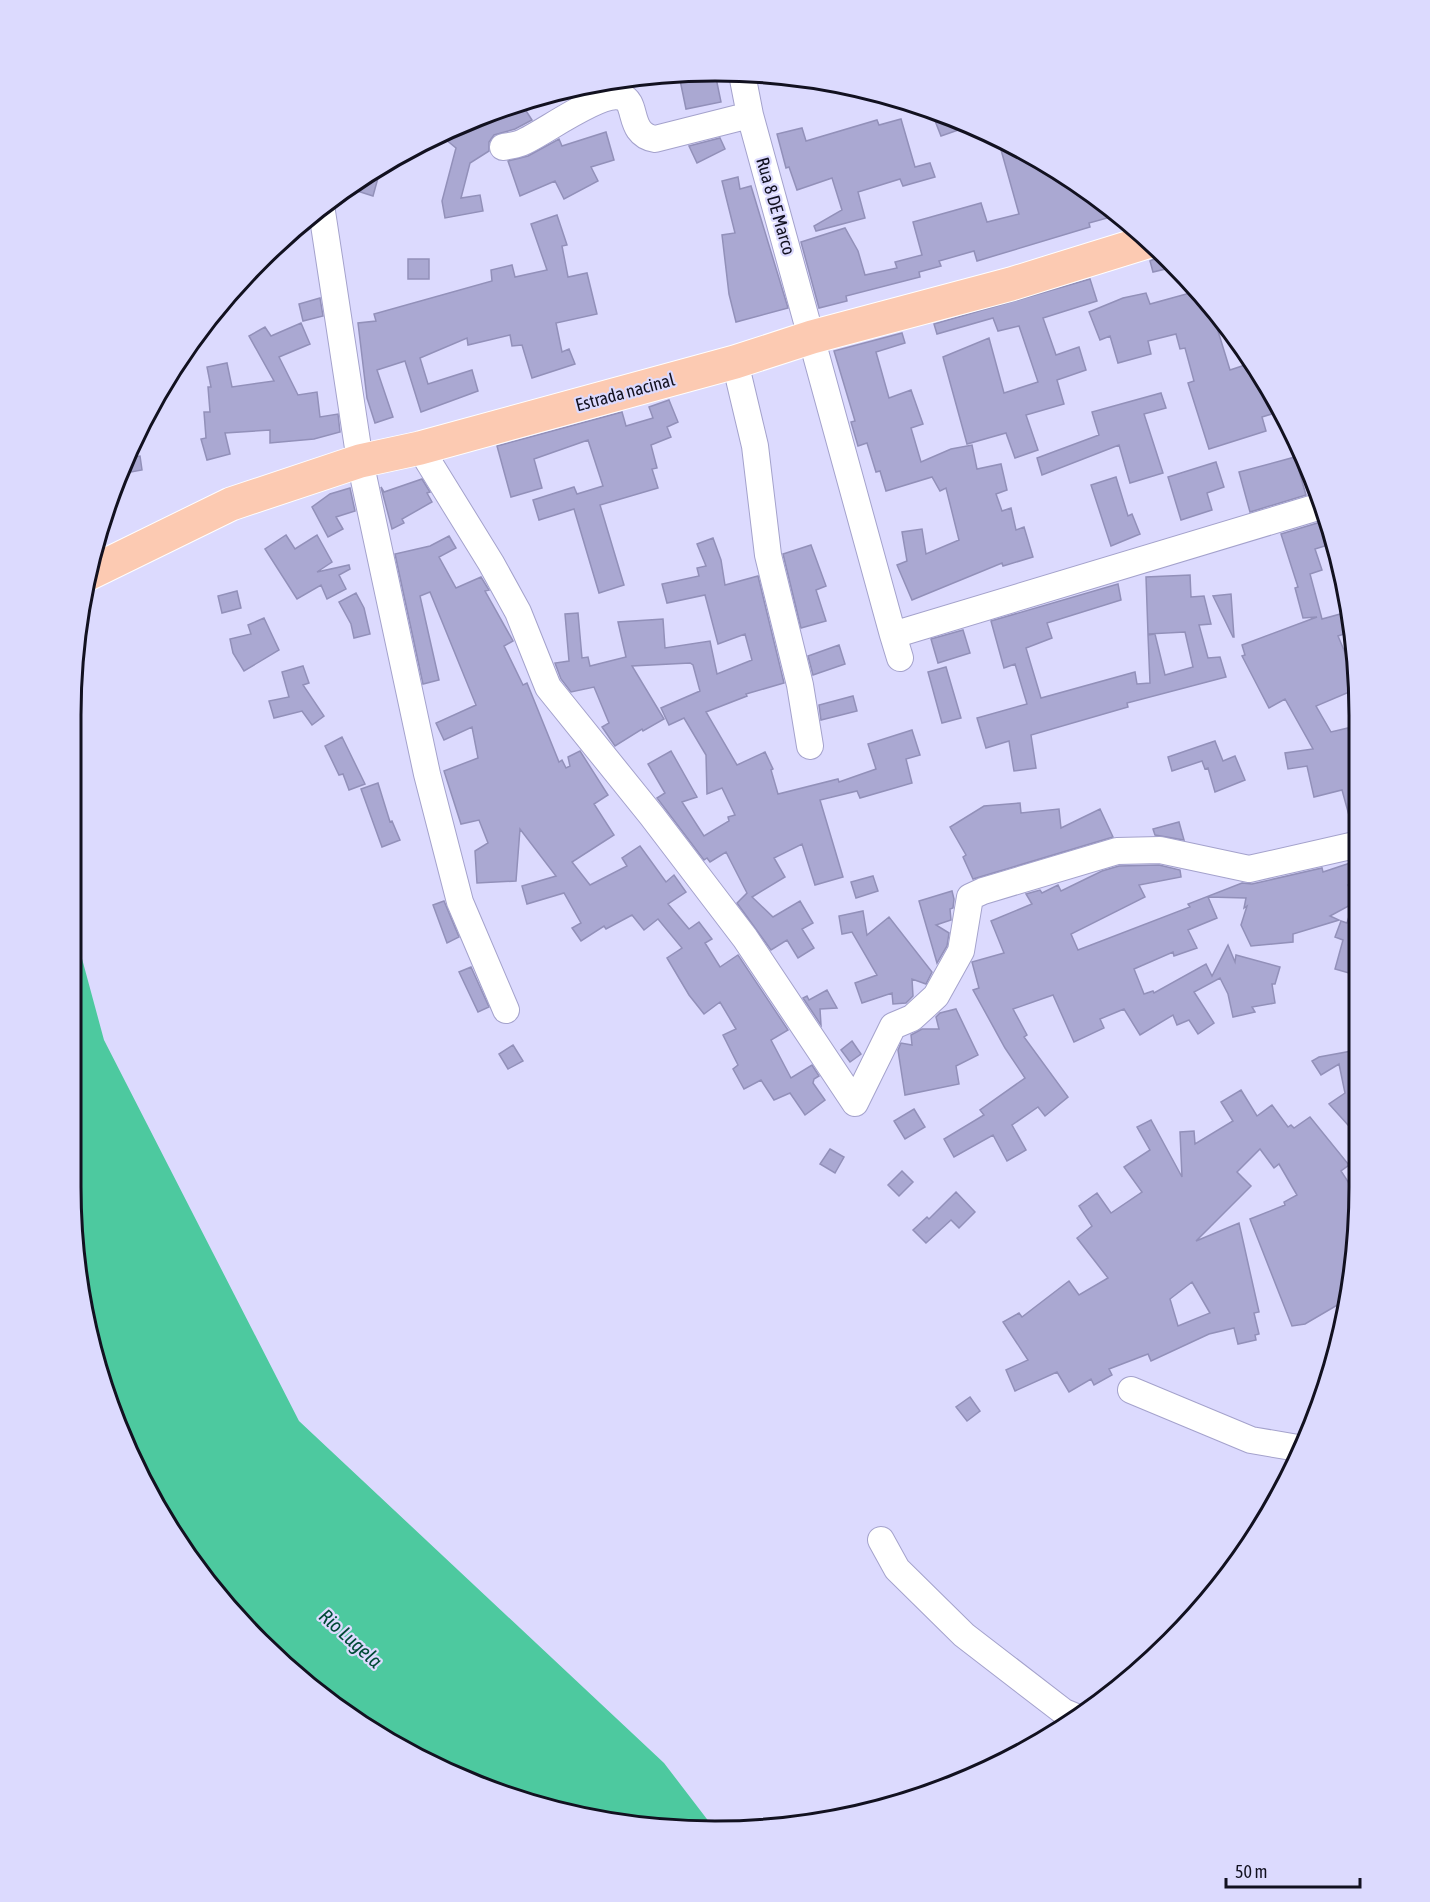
<svg xmlns="http://www.w3.org/2000/svg" width="1430" height="1902" font-family="'Asap Condensed',sans-serif">
<style>
.water{fill:#4dc99f}
.building{fill:#aaa8d2;stroke:#9290b9;stroke-width:1.5;fill-rule:evenodd}
.lines{fill:none;stroke-linecap:round;stroke-linejoin:round}
.minor-casing{stroke:#a4a2cc;stroke-width:28}
.highway-casing{stroke:#fff;stroke-width:35}
.minor{stroke:#fff;stroke-width:26}
.highway{stroke:#fccab2;stroke-width:33}
.labels{text-anchor:middle;dominant-baseline:central;stroke-width:4.5;stroke-linejoin:round;paint-order:stroke}
.street-label{font-size:18px;fill:#121120;stroke:#dcdafe}
.water-label{font-size:20px;font-style:italic;fill:#004a36;stroke:#dcdafe}
.rim{fill:none;stroke:#121120;stroke-width:3}
</style>
<rect width="100%" height="100%" fill="#dcdafe"/>
<path class="water" d="M 71,918 L 104,1040 L 299,1421 L 664,1763 L 713,1827 L 590,1819 L 430,1765 L 323,1699 L 260,1643 L 157,1510 L 93,1354 L 71,1187 Z"/>
<path class="building" d="M 715,73 L 721,102 L 686,109 L 680,80 Z
M 521,103 L 532,120 L 515,129 L 494,135 L 489,142 L 489,151 L 470,163 L 461,198 L 480,195 L 483,211 L 445,218 L 442,201 L 456,148 L 439,134 Z
M 930,108 L 948,116 L 970,126 L 941,136 Z
M 901,119 L 915,167 L 930,163 L 935,177 L 903,186 L 900,179 L 858,192 L 865,218 L 816,231 L 814,226 L 842,210 L 832,178 L 797,190 L 789,167 L 786,168 L 777,134 L 802,128 L 806,141 L 877,120 L 879,125 Z
M 606,132 L 614,160 L 591,167 L 598,181 L 564,199 L 555,181 L 520,196 L 508,161 L 528,156 L 559,139 L 562,146 Z
M 720,138 L 725,149 L 697,163 L 689,146 Z
M 998,139 L 1038,157 L 1118,215 L 1089,223 L 1090,227 L 977,261 L 974,251 L 939,261 L 941,266 L 919,272 L 920,277 L 846,296 L 847,301 L 819,308 L 801,242 L 845,228 L 858,251 L 865,275 L 897,268 L 895,262 L 922,255 L 913,222 L 981,203 L 987,222 L 1019,214 Z
M 381,167 L 373,196 L 348,188 L 363,179 Z
M 738,177 L 740,189 L 751,186 L 788,308 L 736,322 L 729,294 L 722,235 L 735,233 L 722,181 Z
M 557,215 L 567,245 L 562,246 L 568,277 L 587,273 L 597,314 L 556,323 L 562,352 L 569,349 L 575,364 L 532,378 L 522,345 L 512,346 L 510,335 L 468,345 L 467,338 L 420,358 L 428,384 L 472,370 L 478,391 L 421,412 L 405,361 L 377,370 L 393,417 L 375,423 L 367,398 L 358,323 L 376,321 L 374,314 L 492,281 L 491,270 L 512,265 L 515,277 L 547,270 L 531,224 Z
M 1163,255 L 1174,267 L 1153,272 L 1150,261 Z
M 408,259 L 429,259 L 429,279 L 408,279 Z
M 1090,279 L 1097,301 L 1043,318 L 1056,355 L 1079,347 L 1086,370 L 1057,380 L 1064,404 L 1026,415 L 1038,450 L 1015,458 L 1006,433 L 967,444 L 943,357 L 989,338 L 1004,393 L 1038,382 L 1019,326 L 998,331 L 993,318 L 937,334 L 934,324 Z
M 1197,291 L 1210,305 L 1230,370 L 1248,364 L 1251,374 L 1255,373 L 1278,412 L 1262,417 L 1266,431 L 1209,449 L 1188,383 L 1194,381 L 1185,348 L 1180,349 L 1176,334 L 1148,341 L 1151,354 L 1118,363 L 1110,336 L 1100,340 L 1089,312 L 1123,298 L 1146,293 L 1150,304 Z
M 320,298 L 323,316 L 303,321 L 299,304 Z
M 301,323 L 310,344 L 279,357 L 298,395 L 317,392 L 320,417 L 338,414 L 340,432 L 314,439 L 270,443 L 270,430 L 225,433 L 230,454 L 207,460 L 201,439 L 206,438 L 204,412 L 210,412 L 208,387 L 211,387 L 207,367 L 227,363 L 232,387 L 274,381 L 249,336 L 265,327 L 271,336 Z
M 902,333 L 905,343 L 876,352 L 889,398 L 911,390 L 923,424 L 911,428 L 921,462 L 951,449 L 972,445 L 977,469 L 1001,464 L 1007,490 L 996,494 L 1002,511 L 1011,508 L 1016,530 L 1024,527 L 1033,557 L 1003,566 L 1002,563 L 912,600 L 897,565 L 907,561 L 902,532 L 922,529 L 926,554 L 959,540 L 946,488 L 940,491 L 932,477 L 886,491 L 880,471 L 876,472 L 867,443 L 858,446 L 851,422 L 855,421 L 834,351 Z
M 1161,393 L 1166,408 L 1144,414 L 1163,473 L 1130,483 L 1119,445 L 1042,475 L 1037,458 L 1099,435 L 1092,412 Z
M 669,400 L 678,422 L 667,427 L 671,437 L 651,445 L 657,468 L 652,469 L 658,488 L 600,505 L 624,585 L 599,593 L 574,509 L 539,520 L 533,500 L 574,487 L 577,494 L 603,486 L 588,440 L 534,459 L 542,488 L 511,497 L 497,446 L 622,412 L 626,426 L 653,418 L 649,407 Z
M 140,456 L 142,470 L 120,474 L 126,458 Z
M 1295,457 L 1306,495 L 1250,512 L 1239,472 Z
M 1216,462 L 1224,487 L 1207,493 L 1212,510 L 1181,520 L 1168,477 Z
M 1116,477 L 1128,516 L 1132,514 L 1140,534 L 1111,546 L 1091,485 Z
M 422,479 L 430,492 L 427,493 L 432,502 L 402,519 L 404,523 L 392,529 L 381,487 L 384,492 Z
M 350,488 L 355,511 L 336,517 L 343,529 L 328,537 L 312,507 L 330,494 Z
M 1324,521 L 1331,544 L 1315,549 L 1322,570 L 1310,574 L 1322,619 L 1344,613 L 1350,632 L 1338,636 L 1354,674 L 1354,690 L 1316,706 L 1331,732 L 1348,728 L 1355,761 L 1355,818 L 1350,819 L 1342,790 L 1314,797 L 1307,766 L 1288,769 L 1285,753 L 1313,749 L 1285,699 L 1269,708 L 1242,656 L 1245,655 L 1242,645 L 1317,617 L 1303,618 L 1295,588 L 1298,587 L 1281,534 Z
M 286,535 L 295,549 L 317,535 L 332,562 L 317,572 L 349,565 L 350,569 L 339,575 L 346,589 L 327,599 L 321,585 L 297,599 L 265,549 Z
M 449,536 L 456,548 L 439,557 L 456,588 L 481,577 L 489,590 L 485,591 L 513,641 L 504,646 L 523,685 L 527,683 L 559,762 L 562,760 L 566,768 L 570,766 L 568,757 L 580,751 L 608,795 L 594,804 L 614,835 L 572,862 L 590,885 L 627,866 L 622,858 L 640,846 L 666,882 L 674,875 L 686,892 L 668,904 L 689,929 L 699,922 L 712,939 L 705,943 L 720,967 L 738,955 L 788,1030 L 771,1040 L 791,1078 L 812,1065 L 819,1076 L 814,1079 L 813,1083 L 825,1100 L 805,1115 L 790,1093 L 774,1100 L 761,1080 L 744,1089 L 733,1069 L 738,1065 L 723,1035 L 736,1029 L 720,1002 L 704,1014 L 689,995 L 667,958 L 682,948 L 658,919 L 644,930 L 632,915 L 606,929 L 604,926 L 581,941 L 572,928 L 581,923 L 564,893 L 527,904 L 522,886 L 556,876 L 520,829 L 516,881 L 477,883 L 475,851 L 488,843 L 479,820 L 461,824 L 444,771 L 478,758 L 472,727 L 444,740 L 436,723 L 476,705 L 430,592 L 420,596 L 439,680 L 423,684 L 395,554 L 430,546 Z
M 713,538 L 721,560 L 725,585 L 758,576 L 784,683 L 746,694 L 747,696 L 706,712 L 737,765 L 765,752 L 773,769 L 771,770 L 778,794 L 838,779 L 839,782 L 876,769 L 868,744 L 912,730 L 920,755 L 906,759 L 912,783 L 860,798 L 857,791 L 820,800 L 843,877 L 815,885 L 802,844 L 774,858 L 785,877 L 752,897 L 773,917 L 800,901 L 813,923 L 802,929 L 814,948 L 798,958 L 787,940 L 771,950 L 737,903 L 747,893 L 726,852 L 710,862 L 707,858 L 704,860 L 657,798 L 665,793 L 648,764 L 671,751 L 697,797 L 682,802 L 704,836 L 729,821 L 728,817 L 735,815 L 722,788 L 707,794 L 706,755 L 684,718 L 669,725 L 661,708 L 700,691 L 693,665 L 690,663 L 632,666 L 664,719 L 643,731 L 642,729 L 615,746 L 602,727 L 609,723 L 594,687 L 571,692 L 561,679 L 555,663 L 569,661 L 565,614 L 578,613 L 582,658 L 588,657 L 590,666 L 626,657 L 618,622 L 663,619 L 665,648 L 710,641 L 717,674 L 752,660 L 745,634 L 718,644 L 705,595 L 667,603 L 662,584 L 699,576 L 697,568 L 706,566 L 697,544 Z
M 811,545 L 826,586 L 816,590 L 826,621 L 801,628 L 783,554 Z
M 1190,575 L 1191,597 L 1204,596 L 1211,624 L 1199,625 L 1208,658 L 1220,657 L 1226,677 L 1127,703 L 1128,707 L 1031,735 L 1036,768 L 1014,771 L 1009,741 L 986,748 L 977,718 L 1027,704 L 1015,664 L 1004,668 L 991,621 L 1118,584 L 1121,600 L 1047,623 L 1052,638 L 1026,648 L 1041,698 L 1135,672 L 1137,684 L 1150,683 L 1148,635 L 1155,634 L 1165,675 L 1193,667 L 1185,632 L 1148,634 L 1146,577 Z
M 237,591 L 241,608 L 222,613 L 218,596 Z
M 356,593 L 364,608 L 370,634 L 354,638 L 351,624 L 339,602 Z
M 1231,594 L 1234,637 L 1233,637 L 1213,596 Z
M 264,618 L 279,650 L 244,671 L 233,653 L 230,639 L 251,634 L 248,625 Z
M 963,630 L 970,653 L 938,663 L 931,639 Z
M 839,645 L 845,664 L 813,675 L 808,656 Z
M 303,666 L 309,683 L 303,685 L 324,716 L 312,725 L 302,711 L 274,718 L 269,701 L 289,697 L 282,672 Z
M 946,667 L 961,718 L 942,723 L 928,672 Z
M 853,696 L 857,711 L 821,720 L 819,705 Z
M 342,737 L 365,784 L 349,790 L 343,774 L 339,775 L 325,746 Z
M 1215,741 L 1223,761 L 1235,756 L 1245,780 L 1215,792 L 1208,768 L 1205,769 L 1202,761 L 1172,771 L 1168,757 Z
M 378,783 L 390,822 L 392,821 L 400,840 L 382,847 L 361,789 Z
M 1020,803 L 1021,813 L 1059,809 L 1061,828 L 1100,809 L 1113,837 L 973,879 L 963,857 L 966,855 L 950,827 L 984,806 Z
M 1179,822 L 1184,840 L 1155,835 L 1153,829 Z
M 1356,861 L 1356,883 L 1348,885 L 1356,902 L 1330,916 L 1339,920 L 1293,934 L 1293,942 L 1251,946 L 1241,925 L 1247,906 L 1244,908 L 1246,898 L 1208,897 L 1217,918 L 1188,930 L 1197,948 L 1174,956 L 1173,952 L 1134,969 L 1144,994 L 1153,991 L 1154,993 L 1206,964 L 1212,976 L 1228,945 L 1235,962 L 1236,955 L 1280,967 L 1275,984 L 1272,984 L 1275,1003 L 1252,1007 L 1255,1012 L 1233,1017 L 1228,994 L 1220,978 L 1194,992 L 1214,1023 L 1198,1034 L 1189,1020 L 1177,1025 L 1173,1015 L 1140,1035 L 1124,1009 L 1100,1019 L 1104,1028 L 1074,1042 L 1053,995 L 1013,1009 L 1027,1035 L 1024,1037 L 1068,1097 L 1045,1116 L 1038,1107 L 1012,1125 L 1026,1150 L 1007,1161 L 993,1135 L 954,1157 L 944,1139 L 984,1115 L 980,1110 L 1025,1078 L 1005,1048 L 973,990 L 979,988 L 972,962 L 1004,953 L 991,921 L 1032,904 L 1026,894 L 1040,890 L 1042,893 L 1058,885 L 1061,891 L 1102,871 L 1119,866 L 1159,865 L 1180,870 L 1181,877 L 1139,885 L 1145,897 L 1071,934 L 1078,950 L 1190,907 L 1188,904 L 1242,883 L 1252,884 L 1322,868 L 1323,872 Z
M 873,876 L 878,891 L 856,898 L 851,882 Z
M 952,891 L 954,899 L 953,908 L 950,909 L 951,920 L 936,925 L 949,933 L 947,946 L 937,963 L 919,901 Z
M 444,901 L 459,937 L 447,943 L 433,905 Z
M 1352,907 L 1356,907 L 1356,975 L 1335,969 L 1343,940 L 1335,937 L 1341,921 L 1347,923 Z
M 863,911 L 867,935 L 889,917 L 932,972 L 926,984 L 912,979 L 913,996 L 906,1003 L 893,1004 L 892,993 L 862,1003 L 855,983 L 877,975 L 852,932 L 842,934 L 839,916 Z
M 471,967 L 489,1007 L 478,1012 L 459,972 Z
M 827,990 L 837,1008 L 820,1009 L 821,1025 L 803,998 L 807,996 L 809,1000 Z
M 956,1009 L 978,1055 L 956,1066 L 959,1084 L 905,1095 L 898,1050 L 901,1043 L 912,1045 L 911,1035 L 922,1029 L 939,1029 L 936,1017 L 940,1013 Z
M 852,1041 L 861,1054 L 850,1062 L 841,1050 Z
M 513,1045 L 523,1061 L 508,1069 L 499,1054 Z
M 1357,1050 L 1356,1053 L 1357,1135 L 1329,1104 L 1345,1093 L 1339,1064 L 1321,1075 L 1312,1061 L 1319,1057 Z
M 1241,1090 L 1257,1116 L 1272,1105 L 1288,1127 L 1291,1125 L 1294,1128 L 1310,1117 L 1349,1165 L 1341,1171 L 1358,1197 L 1358,1229 L 1346,1300 L 1305,1324 L 1292,1326 L 1250,1219 L 1285,1205 L 1284,1202 L 1297,1195 L 1279,1164 L 1274,1168 L 1260,1149 L 1237,1172 L 1251,1186 L 1196,1241 L 1239,1223 L 1259,1312 L 1254,1313 L 1259,1334 L 1255,1335 L 1256,1340 L 1238,1344 L 1234,1328 L 1209,1334 L 1151,1361 L 1148,1354 L 1109,1369 L 1112,1375 L 1094,1385 L 1091,1379 L 1069,1392 L 1057,1372 L 1015,1391 L 1006,1370 L 1028,1360 L 1003,1322 L 1019,1313 L 1022,1317 L 1069,1281 L 1079,1295 L 1108,1278 L 1077,1238 L 1092,1226 L 1079,1206 L 1097,1193 L 1111,1213 L 1142,1192 L 1124,1167 L 1150,1150 L 1137,1127 L 1151,1120 L 1182,1177 L 1180,1132 L 1194,1131 L 1195,1144 L 1233,1121 L 1221,1102 ZM 1192,1282 L 1210,1313 L 1178,1326 L 1170,1299 Z
M 914,1109 L 925,1127 L 905,1139 L 894,1121 Z
M 830,1149 L 844,1157 L 835,1173 L 820,1164 Z
M 902,1171 L 913,1182 L 899,1196 L 888,1185 Z
M 956,1192 L 975,1212 L 959,1228 L 951,1220 L 926,1243 L 913,1230 L 927,1217 L 929,1219 Z
M 970,1397 L 980,1411 L 967,1421 L 956,1407 Z"/>
<g class="lines">
<g class="minor-casing">
<path id="minor" d="M 742,74 L 750,115 L 893,635 L 1321,506
M 503,147 C 509,146 516,145 521,143 C 543,134 599,91 621,97 C 639,101 626,134 655,139 L 750,115
M 321,205 L 360,461 L 427,774 L 460,902 L 506,1010
M 735,362 L 755,446 L 768,555 L 800,685 L 810,746
M 420,448 L 491,563 L 518,612 L 548,687 L 652,816 L 745,938 L 855,1103
M 893,635 L 900,658
M 855,1103 L 893,1026 L 912,1018 L 936,996 L 961,951 L 970,897 L 983,891 L 1117,851 L 1160,850 L 1249,869 L 1355,845
M 1131,1390 L 1251,1440 L 1298,1448
M 881,1540 L 897,1569 L 964,1635 L 1064,1712 L 1076,1717"/>
</g>
<g class="highway-casing">
<path id="highway" d="M 88,574 L 231,504 L 360,461 L 420,448 L 735,362 L 812,337 L 1011,284 L 1150,241"/>
</g>
<use href="#minor" class="minor"/>
<use href="#highway" class="highway"/>
</g>
<g class="labels">
<g class="street-label">
<text transform="translate(776 206) rotate(74)">Rua 8 DE Marco</text>
<text transform="translate(625 392) rotate(-15)">Estrada nacinal</text>
</g>
<g class="water-label">
<text transform="translate(351 1638) rotate(42)">Rio Lugela</text>
</g>
</g>
<path d="M0 0H1430V1902H0ZM715 81H715A634 634 0 0 1 1349 715V1187A634 634 0 0 1 715 1821H715A634 634 0 0 1 81 1187V715A634 634 0 0 1 715 81Z" fill="#dcdafe" fill-rule="evenodd"/>
<path class="rim" d="M715 81H715A634 634 0 0 1 1349 715V1187A634 634 0 0 1 715 1821H715A634 634 0 0 1 81 1187V715A634 634 0 0 1 715 81Z"/>
<path d="M1226 1878v9h134v-9" fill="none" stroke="#121120" stroke-width="3"/>
<text x="1235" y="1878" font-size="18" fill="#121120" stroke="#dcdafe" stroke-width="4.5" paint-order="stroke">50 m</text>
</svg>
